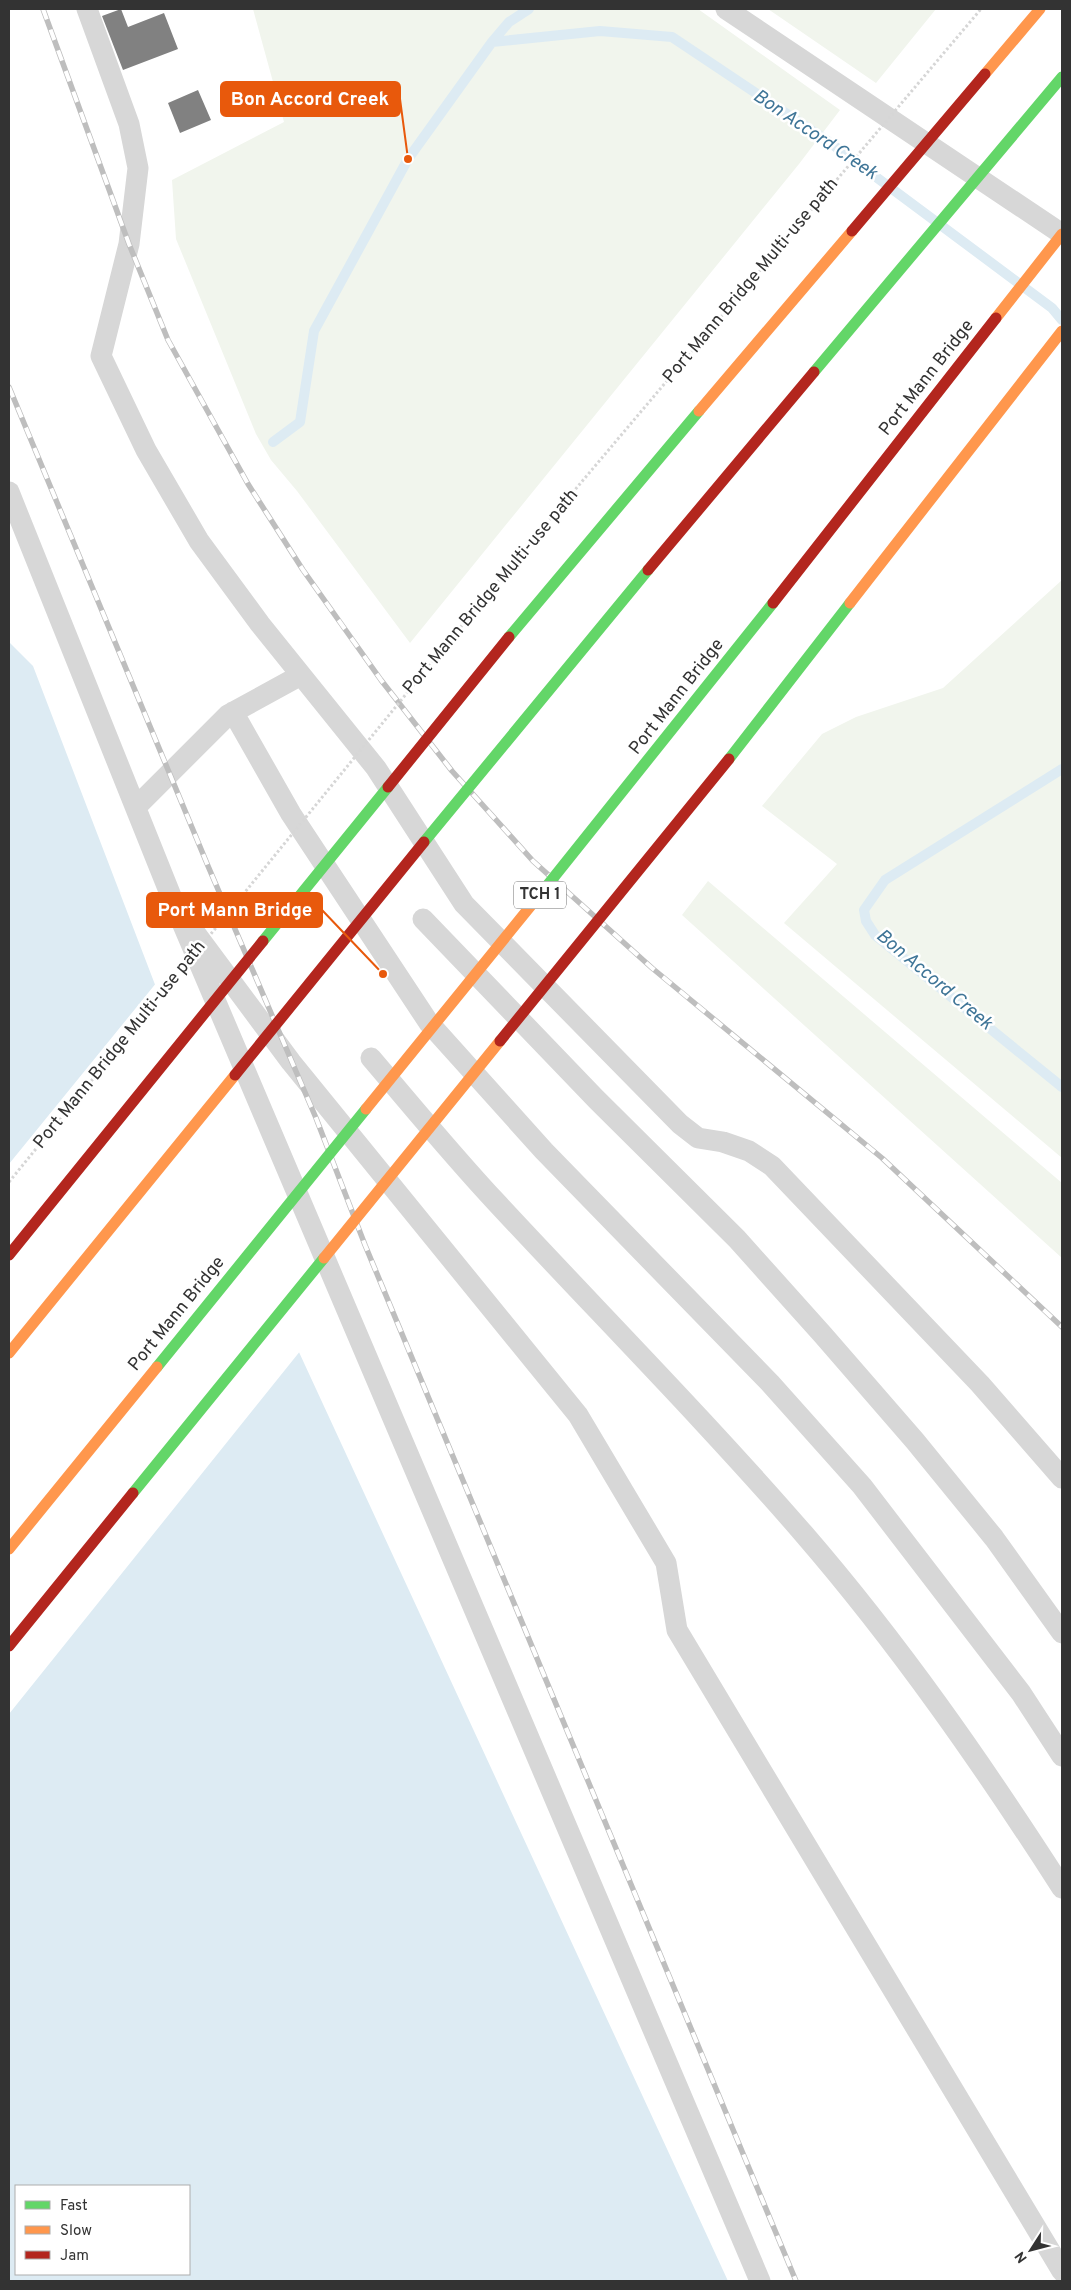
<svg xmlns="http://www.w3.org/2000/svg" width="1071" height="2290" font-family="Overpass,sans-serif">
<style>
.green{fill:#f1f5ed}
.water{fill:#ddebf3;fill-rule:evenodd}
.pier{fill:#fff}
.lines{fill:none;stroke-linecap:round;stroke-linejoin:round}
.stream{stroke:#ddebf3;stroke-width:10}
.building{fill:#818181}
.lane{stroke:#d7d7d7;stroke-width:21}
.rail-casing{stroke:#bebebe;stroke-width:5.5}
.rail{stroke:#fff;stroke-width:4;stroke-dasharray:11;stroke-linecap:butt}
.path-bridge{stroke:#d6d6d6;stroke-width:3;stroke-dasharray:2.5 2.5;stroke-linecap:butt}
.fast-bridge{stroke:#63d668;stroke-width:11}
.slow-bridge{stroke:#ff974d;stroke-width:11}
.jam-bridge{stroke:#b3261e;stroke-width:11}
.labels{text-anchor:middle;dominant-baseline:central;stroke-width:5;stroke-linejoin:round;paint-order:stroke}
.shield{fill:#fff;stroke:#707070;stroke-width:1}
.shield-label{font-size:16px;font-weight:bold;fill:#333}
.street-label{font-size:18px;fill:#333;stroke:#fff}
.water-label{font-size:19px;font-style:italic;fill:#3f7597;stroke:#fff}
.leader{fill:none;stroke:#e8590c;stroke-width:2}
.callout-dot{fill:#e8590c;stroke:#fff;stroke-width:2}
.callout{fill:#e8590c;stroke:#e8590c;stroke-width:2}
.callout-label{font-size:19px;text-anchor:middle;font-weight:bold;fill:#fff}
</style>
<rect width="100%" height="100%" fill="#fff"/>
<path class="green" d="M 253,9 L 698,9 L 840,110 L 799,164 L 410,643 L 297,491 L 271,460 L 256,434 L 176,239 L 172,180 L 284,122 Z
M 768,9 L 936,9 L 876,83 Z
M 1062,580 L 1062,1158 L 784,923 L 837,864 L 762,806 L 822,734 L 856,717 L 943,688 Z
M 708,881 L 1062,1183 L 1062,1258 L 682,915 Z"/>
<path class="water" d="M 9,642 L 33,666 L 280,1311 L 728,2281 L 9,2281 ZM 16,2186 L 189,2186 L 189,2274 L 16,2274 Z"/>
<path class="pier" d="M 157,982 L 283,1310 L 301,1350 L 9,1714 L 9,1164 Z"/>
<g class="lines">
<path class="stream" d="M 492,42 L 509,22 L 529,9
M 273,442 L 300,422 L 314,331 L 408,159 L 492,42 L 600,31 L 672,37 L 829,142 L 1052,308 L 1062,320
M 1062,769 L 885,880 L 864,910 L 866,921 L 875,935 L 1062,1087"/>
</g>
<path class="building" d="M 121,9 L 128,27 L 164,13 L 178,49 L 123,70 L 102,16 Z
M 198,90 L 211,120 L 180,133 L 168,103 Z"/>
<g class="lines">
<path class="lane" d="M 87,9 L 129,124 L 138,168 L 129,244 L 101,356 L 146,450 L 199,541 L 260,624 L 376,768 L 464,904 L 680,1124 L 698,1138 L 723,1142 L 749,1151 L 772,1166 L 980,1384 L 1062,1478
M 726,9 L 1062,234
M 9,492 L 175,906 L 760,2281
M 233,712 L 291,814 L 429,1023 L 544,1151 L 770,1383 L 862,1486 L 1021,1693 L 1062,1756
M 136,807 L 228,715 L 301,675
M 423,919 L 596,1099 L 737,1239 L 823,1335 L 915,1441 L 994,1538 L 1062,1633
M 196,934 L 291,1062 L 578,1415 L 666,1563 L 677,1630 L 1062,2271
M 371,1058 C 412,1106 453,1156 496,1202 C 598,1312 704,1419 803,1533 C 899,1644 983,1765 1062,1888"/>
<g class="rail-casing">
<path id="rail" d="M 43,9 L 129,244 L 168,340 L 248,484 L 303,570 L 381,680 L 452,771 L 533,861 L 652,968 L 882,1158 L 1062,1327
M 9,387 L 208,866 L 316,1118 L 365,1245 L 796,2281"/>
</g>
<use href="#rail" class="rail"/>
<path class="path-bridge" d="M 9,1182 L 503,575 L 981,9"/>
<path class="fast-bridge" d="M 814,372 L 1062,77
M 509,637 L 699,411
M 729,759 L 850,603
M 424,842 L 648,570
M 546,887 L 773,603
M 263,941 L 388,787
M 157,1367 L 366,1109
M 133,1493 L 324,1258"/>
<path class="slow-bridge" d="M 985,74 L 1040,9
M 996,318 L 1062,234
M 699,411 L 852,231
M 850,603 L 1062,331
M 366,1109 L 546,887
M 324,1258 L 500,1041
M 9,1353 L 235,1075
M 9,1549 L 157,1367"/>
<path class="jam-bridge" d="M 852,231 L 985,74
M 648,570 L 814,372
M 773,603 L 996,318
M 388,787 L 509,637
M 500,1041 L 729,759
M 235,1075 L 424,842
M 9,1255 L 263,941
M 9,1646 L 133,1493"/>
</g>
<g class="labels">
<rect class="shield" x="514" y="881.5" width="52" height="27" rx="4"/>
<g class="shield-label">
<text x="540" y="895">TCH 1</text>
</g>
<g class="street-label">
<text transform="translate(751 281) rotate(-50)">Port Mann Bridge Multi-use path</text>
<text transform="translate(927 378) rotate(-52)">Port Mann Bridge</text>
<text transform="translate(491 592) rotate(-50)">Port Mann Bridge Multi-use path</text>
<text transform="translate(677 697) rotate(-52)">Port Mann Bridge</text>
<text transform="translate(120 1045) rotate(-51)">Port Mann Bridge Multi-use path</text>
<text transform="translate(177 1314) rotate(-51)">Port Mann Bridge</text>
</g>
<g class="water-label">
<text transform="translate(815 135) rotate(34)">Bon Accord Creek</text>
<text transform="translate(934 980) rotate(40)">Bon Accord Creek</text>
</g>
</g>
<path class="leader" d="M408 159L400 99M383 974L322 910"/>
<g class="callout-dot">
<circle cx="408" cy="159" r="5"/>
<circle cx="383" cy="974" r="5"/>
</g>
<g class="callout">
<rect x="221" y="82" width="179" height="34" rx="5"/>
<rect x="147" y="893" width="175" height="34" rx="5"/>
</g>
<g class="callout-label">
<text x="310" y="105">Bon Accord Creek</text>
<text x="235" y="916">Port Mann Bridge</text>
</g>
<rect width="1071" height="2290" fill="none" stroke="#333333" stroke-width="20"/>
<rect x="15" y="2185" width="175" height="90" fill="#ffffff" stroke="#adadad"/>
<rect x="25" y="2201" width="25" height="8" fill="#63d668" stroke="#adadad"/>
<text x="60" y="2210" font-size="15" fill="#333333">Fast</text>
<rect x="25" y="2226" width="25" height="8" fill="#ff974d" stroke="#adadad"/>
<text x="60" y="2235" font-size="15" fill="#333333">Slow</text>
<rect x="25" y="2251" width="25" height="8" fill="#b3261e" stroke="#adadad"/>
<text x="60" y="2260" font-size="15" fill="#333333">Jam</text>
<g transform="translate(1031 2250) rotate(234)" stroke="#ffffff" stroke-width="4" paint-order="stroke">
<path d="M0-4L9 19L0 12L-9 19Z" fill="#333333"/>
<text y="-8" font-size="14" font-weight="bold" text-anchor="middle" fill="#333333">N</text>
</g>
</svg>
